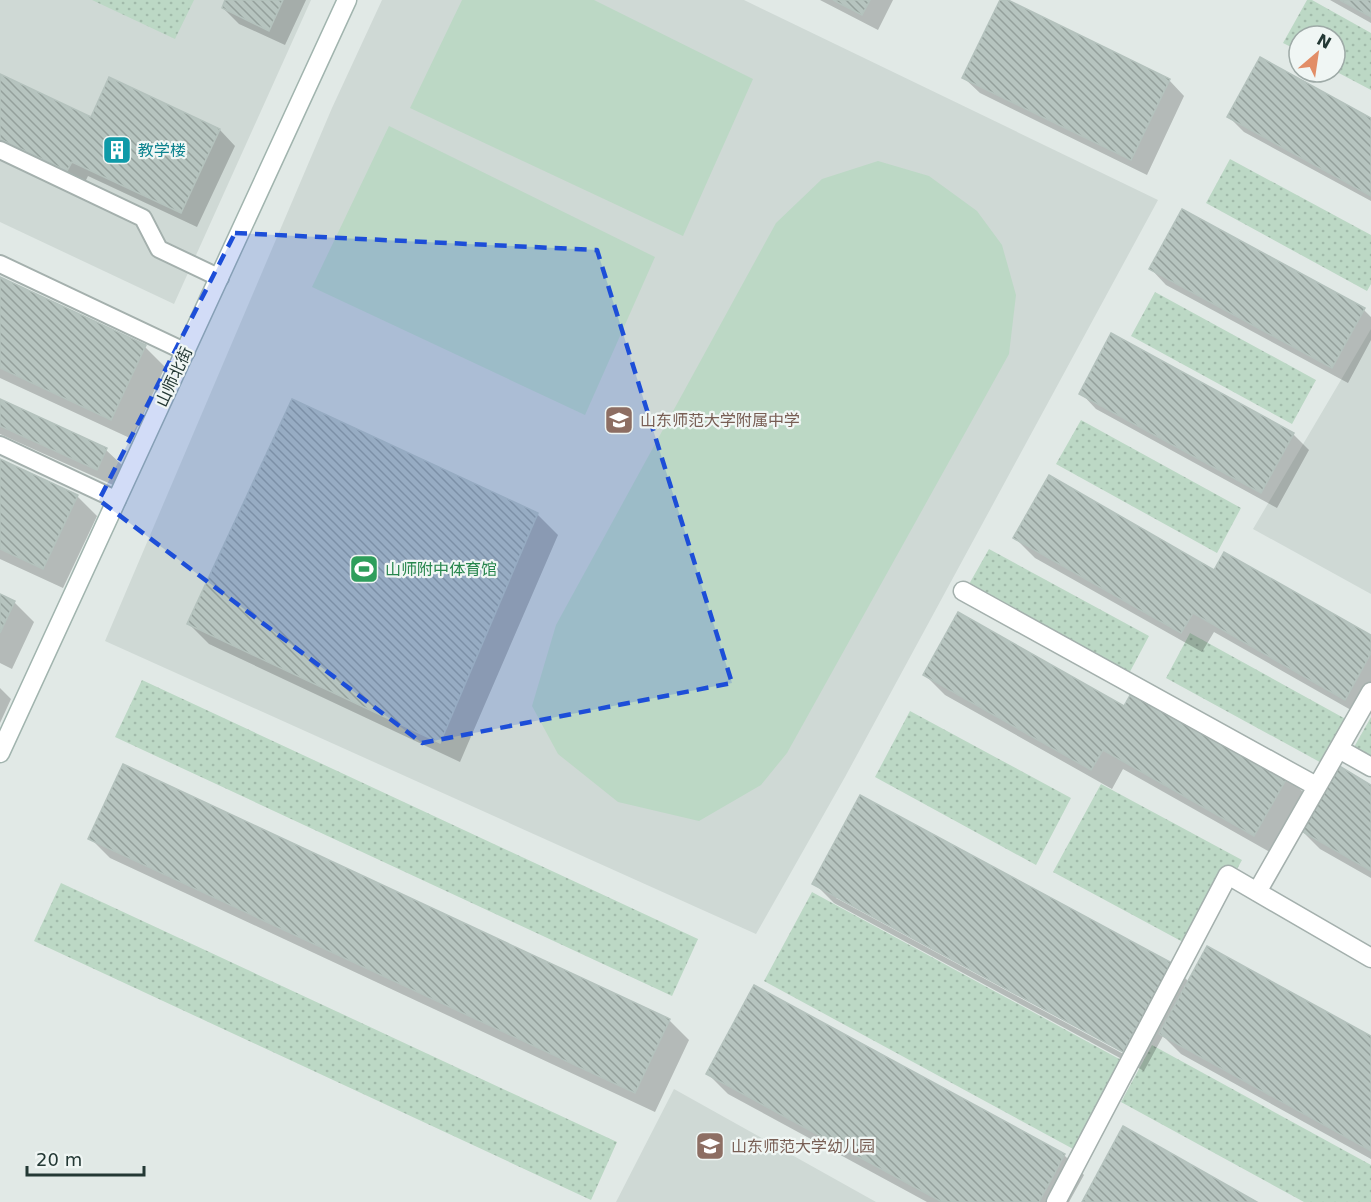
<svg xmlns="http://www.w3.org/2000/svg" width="1371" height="1202" font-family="'DejaVu Sans','Noto Sans SC',sans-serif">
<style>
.built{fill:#cfd9d5}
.green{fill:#bcd8c5}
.garden{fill:url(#garden-dots)}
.shadow{fill:#0003;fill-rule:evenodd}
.building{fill:url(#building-back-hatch);stroke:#b4c2bd;stroke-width:1.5}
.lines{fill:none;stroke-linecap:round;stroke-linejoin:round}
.lane-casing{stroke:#a4b0ad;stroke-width:20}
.street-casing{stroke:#a4b0ad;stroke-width:21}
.secondary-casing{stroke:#a1b4ae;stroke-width:21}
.lane{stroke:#fff;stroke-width:16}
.street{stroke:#fff;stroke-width:18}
.secondary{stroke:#fff;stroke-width:18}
.marked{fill:#1d4ed8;fill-opacity:0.2;stroke:#1d4ed8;stroke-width:4.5;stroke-dasharray:12 8;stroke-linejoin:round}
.labels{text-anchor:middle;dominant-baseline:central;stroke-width:4.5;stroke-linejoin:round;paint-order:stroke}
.culture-label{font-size:16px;fill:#0d838f;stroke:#f0f6f4;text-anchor:start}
.street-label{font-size:16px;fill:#233834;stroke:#f0f6f4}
.education-label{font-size:16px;fill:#785e54;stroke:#f0f6f4;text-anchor:start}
.leisure-label{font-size:16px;fill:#27864d;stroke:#f0f6f4;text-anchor:start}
</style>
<defs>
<pattern id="garden-dots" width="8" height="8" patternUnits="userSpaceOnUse" patternTransform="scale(1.5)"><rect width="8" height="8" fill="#bcd8c5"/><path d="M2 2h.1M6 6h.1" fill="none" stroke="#a1baaa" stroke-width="1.8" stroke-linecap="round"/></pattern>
<pattern id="building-back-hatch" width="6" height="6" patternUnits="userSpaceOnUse" patternTransform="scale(1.5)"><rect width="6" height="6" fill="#b6c4bf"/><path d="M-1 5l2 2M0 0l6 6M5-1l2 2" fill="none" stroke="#94a09c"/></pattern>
</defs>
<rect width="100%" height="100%" fill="#e1e9e6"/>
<path class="built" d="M 0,0 L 311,0 L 174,304 L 0,222 Z
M 382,0 L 744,0 L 1158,200 L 845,777 L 756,934 L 105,641 L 332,108 Z
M 1371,329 L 1371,594 L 1253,529 Z
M 674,1089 L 876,1202 L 616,1202 Z"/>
<path class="green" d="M 462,0 L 594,0 L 753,79 L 683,236 L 410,108 Z
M 389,126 L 655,257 L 585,415 L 312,287 Z
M 878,161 L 929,176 L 977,211 L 1002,245 L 1016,295 L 1009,354 L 787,753 L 761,785 L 699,821 L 618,802 L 558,754 L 532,706 L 556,625 L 776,223 L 822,179 Z"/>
<path class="garden" d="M 92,0 L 194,0 L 175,39 Z
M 1307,0 L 1312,0 L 1371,33 L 1371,90 L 1335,71 L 1335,36 L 1299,36 L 1299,51 L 1283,43 Z
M 1230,159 L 1371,235 L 1371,284 L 1367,291 L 1206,203 Z
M 1155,292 L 1316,380 L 1292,424 L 1131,336 Z
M 1081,420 L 1241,508 L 1217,553 L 1056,464 Z
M 989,549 L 1149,636 L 1125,681 L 964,593 Z
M 1190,633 L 1351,722 L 1327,766 L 1166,678 Z
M 142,680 L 698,939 L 672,996 L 115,737 Z
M 910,711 L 1071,798 L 1036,865 L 875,777 Z
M 1371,717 L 1371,768 L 1349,756 Z
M 1101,784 L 1242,860 L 1194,948 L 1053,872 Z
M 61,883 L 617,1142 L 591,1200 L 34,941 Z
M 812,892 L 1123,1061 L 1075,1150 L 764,981 Z
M 1152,1045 L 1371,1165 L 1371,1202 L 1304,1202 L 1121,1102 Z"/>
<path class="shadow" d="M 227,0 L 306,0 L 285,45 L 239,24 L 223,8 Z
M 820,0 L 893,0 L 878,30 Z
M 1001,0 L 1169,80 L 1184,96 L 1147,175 L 980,93 L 964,78 Z
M 1330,0 L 1371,0 L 1371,23 Z
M 0,76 L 92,119 L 220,130 L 235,146 L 197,227 L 88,176 L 83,186 L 0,146 Z
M 1229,117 L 1371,119 L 1371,201 L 1244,132 Z
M 1151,269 L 1364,310 L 1371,317 L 1371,340 L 1348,383 L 1166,285 Z
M 0,279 L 145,347 L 165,367 L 132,439 L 0,378 Z
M 1112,335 L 1293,434 L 1309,450 L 1277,508 L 1096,409 L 1081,393 Z
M 0,400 L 106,450 L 122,465 L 113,485 L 0,434 Z
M 293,401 L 538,515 L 558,535 L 460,762 L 209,644 L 189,624 Z
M 0,460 L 77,496 L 97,516 L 63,588 L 0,559 Z
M 1015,538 L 1214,572 L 1371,637 L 1371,708 L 1365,718 L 1214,632 L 1202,652 L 1035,558 Z
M 0,596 L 14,602 L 34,622 L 12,669 L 0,663 Z
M 925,675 L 1124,708 L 1288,777 L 1308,797 L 1275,855 L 1123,769 L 1112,789 L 945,695 Z
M 0,688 L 11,699 L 0,723 Z
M 1371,786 L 1371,878 L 1320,849 L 1300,829 Z
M 90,838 L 669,1020 L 689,1040 L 655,1112 L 110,858 Z
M 814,883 L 1171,964 L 1189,982 L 1371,1038 L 1371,1159 L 1181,1054 L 1163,1036 L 1144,1071 L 834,903 ZM 836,895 L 1131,1055 L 1129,1057 L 836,898 Z
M 708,1074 L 1064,1155 L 1084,1175 L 1069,1202 L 927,1202 L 728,1094 Z"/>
<path class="building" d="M 225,0 L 283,0 L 269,31 L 222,8 Z
M 833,0 L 870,0 L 862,15 Z
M 1000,0 L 1008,0 L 1170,79 L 1131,160 L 962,78 Z
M 1340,0 L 1371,0 L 1371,17 Z
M 1260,57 L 1371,118 L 1371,196 L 1227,117 Z
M 0,74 L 91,117 L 109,77 L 220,129 L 181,213 L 72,162 L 67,171 L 0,139 Z
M 1182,209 L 1365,308 L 1332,368 L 1149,269 Z
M 0,277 L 146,345 L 111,420 L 0,368 Z
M 1111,333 L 1294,433 L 1261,493 L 1079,394 Z
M 0,399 L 107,448 L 97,470 L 0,426 Z
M 292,399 L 538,513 L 440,743 L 187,624 Z
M 0,459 L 78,495 L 43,569 L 0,549 Z
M 1049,475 L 1214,570 L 1224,552 L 1371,635 L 1371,653 L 1345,700 L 1193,613 L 1181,633 L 1013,538 Z
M 0,594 L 15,601 L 0,633 Z
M 958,612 L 1124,706 L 1134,688 L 1288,776 L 1254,836 L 1103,750 L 1091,770 L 923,675 Z
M 123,764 L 670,1019 L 635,1093 L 88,839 Z
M 1336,764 L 1371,785 L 1371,871 L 1298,829 Z
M 860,795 L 1172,963 L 1123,1052 L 812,884 Z
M 1207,946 L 1371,1036 L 1371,1151 L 1159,1034 Z
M 754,985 L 1065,1154 L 1039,1202 L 942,1202 L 706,1074 Z
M 1123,1126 L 1257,1202 L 1082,1202 Z"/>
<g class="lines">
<g class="lane-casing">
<path id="lane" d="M 0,150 L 143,218 L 159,249 L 220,278
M 0,264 L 186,352
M 0,445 L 117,500"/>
</g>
<g class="street-casing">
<path id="street" d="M 963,591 L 1316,786
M 1339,749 L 1371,767
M 1257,892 L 1371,692
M 1056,1202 L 1228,875 L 1371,958"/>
</g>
<g class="secondary-casing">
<path id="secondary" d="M 0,753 L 347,0"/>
</g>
<use href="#lane" class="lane"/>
<use href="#street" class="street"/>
<use href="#secondary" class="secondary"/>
</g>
<path class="marked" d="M 235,233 L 597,250 L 732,683 L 422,743 L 99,500 Z"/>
<defs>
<g id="building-square" transform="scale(1.5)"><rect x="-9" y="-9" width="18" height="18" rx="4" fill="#0f9aa8" stroke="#f0f6f4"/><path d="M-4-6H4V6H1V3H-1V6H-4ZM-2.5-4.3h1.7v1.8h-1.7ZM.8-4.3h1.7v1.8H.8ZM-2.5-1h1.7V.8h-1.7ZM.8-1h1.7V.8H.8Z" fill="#fff"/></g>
<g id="school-square" transform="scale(1.5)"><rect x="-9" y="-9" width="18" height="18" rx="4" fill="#8d6e63" stroke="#f0f6f4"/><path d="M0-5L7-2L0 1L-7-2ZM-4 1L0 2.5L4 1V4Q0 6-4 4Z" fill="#fff"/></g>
<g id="stadium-square" transform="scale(1.5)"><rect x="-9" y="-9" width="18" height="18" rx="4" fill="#2e9e5b" stroke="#f0f6f4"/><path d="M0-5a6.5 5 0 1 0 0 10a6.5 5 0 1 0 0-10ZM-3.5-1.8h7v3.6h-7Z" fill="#fff"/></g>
</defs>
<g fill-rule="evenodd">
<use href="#building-square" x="117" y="150"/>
<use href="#school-square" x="619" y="420"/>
<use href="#stadium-square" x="364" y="569"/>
<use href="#school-square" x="710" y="1146"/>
</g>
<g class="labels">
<g class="culture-label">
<text x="138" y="150">教学楼</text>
</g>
<g class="street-label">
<text transform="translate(174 377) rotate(-65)">山师北街</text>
</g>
<g class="education-label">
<text x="640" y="420">山东师范大学附属中学</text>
<text x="731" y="1146">山东师范大学幼儿园</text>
</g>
<g class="leisure-label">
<text x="385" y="569">山师附中体育馆</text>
</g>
</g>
<g transform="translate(1317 54) rotate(29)"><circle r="28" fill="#f0f6f4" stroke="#9eaaa7" stroke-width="1.5"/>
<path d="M0-4.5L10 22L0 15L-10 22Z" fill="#e28d66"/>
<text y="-9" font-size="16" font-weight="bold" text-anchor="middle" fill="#233834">N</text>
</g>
<path d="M27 1166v9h117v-9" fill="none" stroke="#233834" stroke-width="3"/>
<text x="36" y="1166" font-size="18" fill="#233834" stroke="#f0f6f4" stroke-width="4.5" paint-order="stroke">20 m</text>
</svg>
